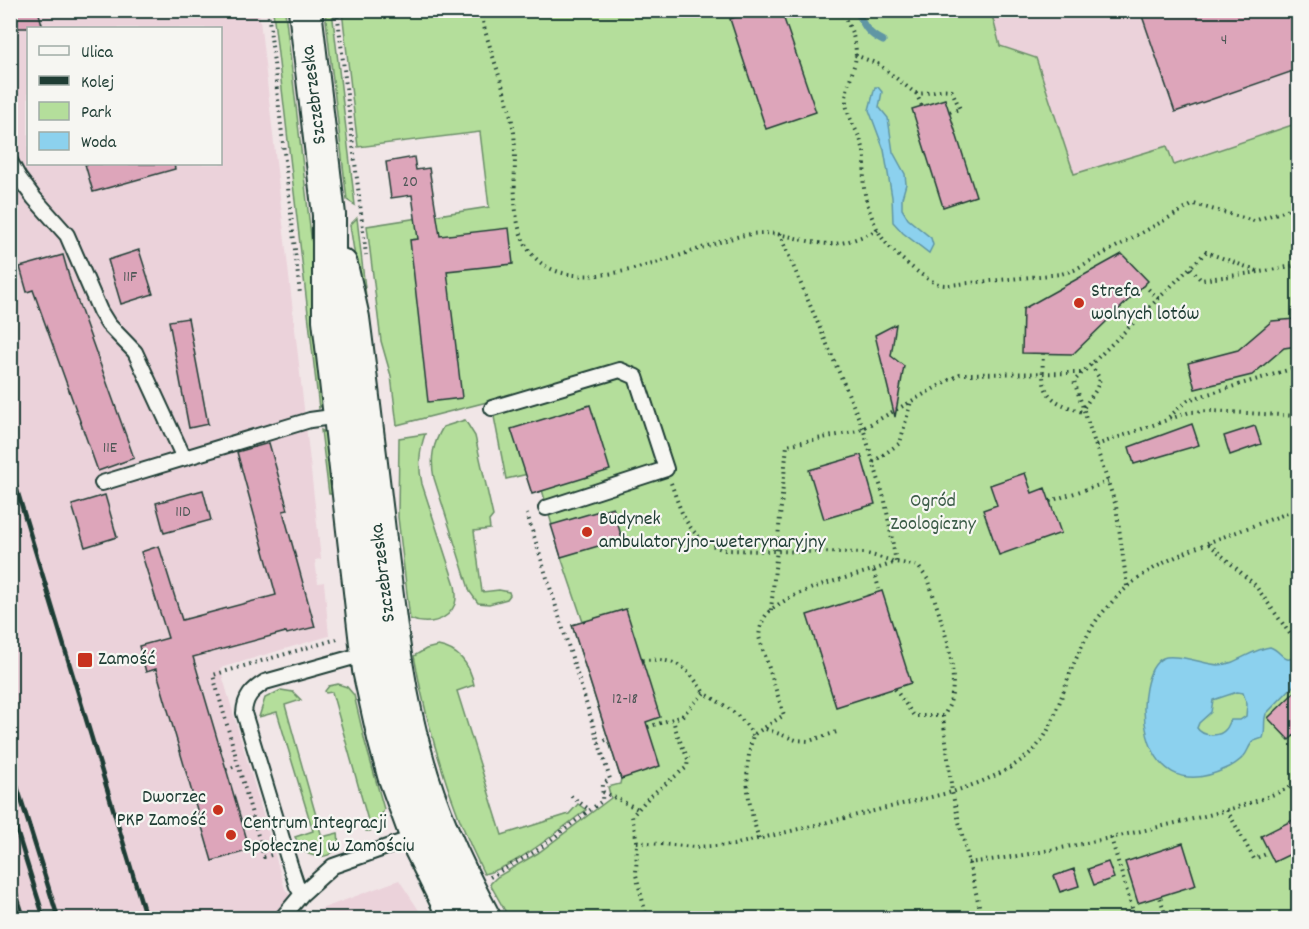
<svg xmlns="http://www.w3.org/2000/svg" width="1309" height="929" font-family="Dekko,sans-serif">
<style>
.built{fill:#ebd2da;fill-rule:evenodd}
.green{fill:#b4de9b;stroke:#6a8e68;stroke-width:1.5}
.water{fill:#8cd1ee;stroke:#6096a4;stroke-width:1.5;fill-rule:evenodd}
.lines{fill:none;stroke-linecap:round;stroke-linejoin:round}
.stream{stroke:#6096a4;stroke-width:7}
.building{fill:#dda5ba;stroke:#1f3d34;stroke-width:1.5}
.service-casing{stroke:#1f3d34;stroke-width:18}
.tertiary-casing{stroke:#1f3d34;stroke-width:36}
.path{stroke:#1f3d34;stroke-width:4;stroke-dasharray:1.5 4.5;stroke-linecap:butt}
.service{stroke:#f6f6f2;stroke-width:14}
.tertiary{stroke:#f6f6f2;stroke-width:32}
.rail{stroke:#1f3d34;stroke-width:4.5}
.poi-dot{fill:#c8321e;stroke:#f6f6f2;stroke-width:2}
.labels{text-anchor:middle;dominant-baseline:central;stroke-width:4.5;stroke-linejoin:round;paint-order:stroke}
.number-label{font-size:16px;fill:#4e5756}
.street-label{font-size:20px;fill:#1f3d34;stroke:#f6f6f2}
.poi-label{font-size:20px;fill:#1f3d34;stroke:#f6f6f2;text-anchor:start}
.park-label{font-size:20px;fill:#3d5d49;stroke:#f6f6f2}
</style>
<rect width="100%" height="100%" fill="#f1e6e7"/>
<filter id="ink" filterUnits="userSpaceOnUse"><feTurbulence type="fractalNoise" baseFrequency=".0167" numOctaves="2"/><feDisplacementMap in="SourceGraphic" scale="12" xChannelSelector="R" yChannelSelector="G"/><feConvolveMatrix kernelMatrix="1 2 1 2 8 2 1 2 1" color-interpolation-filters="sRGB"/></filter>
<g filter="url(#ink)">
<path class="built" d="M 10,11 L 259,11 L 321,559 L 315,560 L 318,583 L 324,582 L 329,636 L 220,668 L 285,889 L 307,918 L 11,918 ZM 28,28 L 220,28 L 220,164 L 28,164 Z
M 991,11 L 1298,11 L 1298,123 L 1174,165 L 1167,146 L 1074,174 L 1036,58 L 1000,46 Z
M 399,880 L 424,918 L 309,918 L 321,909 Z"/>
<path class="green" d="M 273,11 L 285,11 L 312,245 L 325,402 L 319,408 Z
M 325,11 L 332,11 L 355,205 L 347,200 Z
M 342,11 L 991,11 L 1000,46 L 1036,58 L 1074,174 L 1167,146 L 1174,165 L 1298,123 L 1298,918 L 509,918 L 490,884 L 497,877 L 538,853 L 611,798 L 608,787 L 620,784 L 621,779 L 572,625 L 583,622 L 561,557 L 537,472 L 506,479 L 491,401 L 397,425 L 391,376 L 381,341 L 367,226 L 489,207 L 480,132 L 358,147 Z
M 357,218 L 372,350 L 367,334 L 350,225 Z
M 465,420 L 475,436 L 493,516 L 489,521 L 490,529 L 474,531 L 482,592 L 499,590 L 509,592 L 510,595 L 507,599 L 489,604 L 478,603 L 470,592 L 434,478 C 430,458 433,444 443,427 Z
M 321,430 C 340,439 333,476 332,494 L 329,494 Z
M 425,434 C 419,452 418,466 422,484 L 455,585 C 456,591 457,598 455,604 C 448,622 426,626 410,619 L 398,517 L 399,438 Z
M 438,646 C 460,650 470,665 474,685 L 457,691 L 502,835 L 569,814 L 578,804 L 586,810 C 559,830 516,867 484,874 C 449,804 428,732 414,656 L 426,649 Z
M 338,684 L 347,687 L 354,695 L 365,742 L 384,809 L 378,825 L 370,831 L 366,831 L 363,826 L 369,824 L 332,692 L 326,693 L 325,691 L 329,686 Z
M 281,690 L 293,692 L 301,700 L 285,705 L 322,837 L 338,833 C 342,857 319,862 303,851 L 295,837 L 313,831 L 277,712 L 259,717 L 265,698 Z"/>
<path class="water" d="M 875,87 L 878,87 L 882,92 L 879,107 L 888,118 L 893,152 L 905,174 L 906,184 L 902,198 L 902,209 L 908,219 L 931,238 L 933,245 L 929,253 L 903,233 L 893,222 L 892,197 L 884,150 L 869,110 Z
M 1270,647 C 1283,651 1285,669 1298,652 L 1298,681 L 1266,714 C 1263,722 1266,730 1263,738 C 1260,739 1257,740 1254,741 C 1249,744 1248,752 1244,756 C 1240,761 1231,767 1225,769 C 1134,812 1130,674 1163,658 C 1174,653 1205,664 1218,665 C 1236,665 1252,649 1270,647 ZM 1237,692 L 1243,693 L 1247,704 L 1246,716 L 1240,720 L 1231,720 C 1229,723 1228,727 1226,729 C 1219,738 1202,736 1197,728 L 1199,723 L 1211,712 L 1213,700 Z"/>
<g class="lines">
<path class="stream" d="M 857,10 C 863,25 868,34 883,41"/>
</g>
<path class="building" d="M 10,10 L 38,10 L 43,28 L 10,28 Z
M 754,10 L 781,10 L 816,112 L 766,129 L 730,19 Z
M 1140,10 L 1299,10 L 1299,69 L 1175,112 Z
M 945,99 L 976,196 L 943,207 L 912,109 Z
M 414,157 L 416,170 L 429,168 L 440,236 L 509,228 L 513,264 L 447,271 L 462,398 L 428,402 L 410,240 L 418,239 L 412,195 L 391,198 L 386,162 Z
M 85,164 L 174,164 L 175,169 L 93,192 Z
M 139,250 L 153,294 L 121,304 L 108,260 Z
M 1122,254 L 1148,281 L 1073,354 L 1022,353 L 1023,309 Z
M 63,255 L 70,280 L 134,458 L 98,471 L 33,290 L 27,292 L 20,267 Z
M 188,318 L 208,424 L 189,428 L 169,321 Z
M 1295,319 L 1297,346 L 1284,348 L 1252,375 L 1195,389 L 1188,363 L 1238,350 L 1272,321 Z
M 896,324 L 891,356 L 904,366 L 895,417 L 875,335 Z
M 590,405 L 610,470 L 532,494 L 511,429 Z
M 1192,424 L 1199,445 L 1134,464 L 1129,447 Z
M 1255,426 L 1261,444 L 1230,455 L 1224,436 Z
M 269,443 L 288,510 L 283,511 L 315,627 L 287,634 L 286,632 L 193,657 L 250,850 L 212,861 L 156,669 L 146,672 L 139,646 L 168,638 L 141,552 L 159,546 L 182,620 L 276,595 L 237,452 Z
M 861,455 L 875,504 L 824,519 L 809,470 Z
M 1025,473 L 1032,493 L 1045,488 L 1061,533 L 999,555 L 983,510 L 997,505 L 990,485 Z
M 203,490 L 211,520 L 164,533 L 156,503 Z
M 105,495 L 117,537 L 85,547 L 72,505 Z
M 613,507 L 622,539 L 561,557 L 551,525 Z
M 882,591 L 911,683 L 836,707 L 807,615 Z
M 626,609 L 660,717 L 646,722 L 660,766 L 621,779 L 572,625 Z
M 1299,688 L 1299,731 L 1289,740 L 1268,718 Z
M 1299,817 L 1299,850 L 1274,862 L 1261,836 Z
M 1183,843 L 1196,885 L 1138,903 L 1125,862 Z
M 1108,862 L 1114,878 L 1094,885 L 1088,869 Z
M 1074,869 L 1079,886 L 1060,892 L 1054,876 Z"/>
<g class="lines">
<g class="service-casing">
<path id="service" d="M 10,161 L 19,178 L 34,198 L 67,235 L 100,311 L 108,324 L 135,352 L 184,458
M 492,408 L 620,370 L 636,377 L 666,469 L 546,508
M 102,483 L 310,420 L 339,416
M 368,653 L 265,682 C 252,690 245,697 244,713 L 290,865 L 297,886 L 302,894 L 333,866 L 418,836
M 282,918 L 302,894"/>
</g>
<g class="tertiary-casing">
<path id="tertiary" d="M 305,10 L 329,215 L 329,320 L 369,670 L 384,738 L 394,775 L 421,849 L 455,918
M 341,265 L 353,318 C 363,394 372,471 381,548 C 390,620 397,690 417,759 C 432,815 457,868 484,918"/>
</g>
<path class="path" d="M 268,10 L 300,294
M 337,10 L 366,255
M 482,10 C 482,24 487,37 491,50 C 499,77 510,105 514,133 C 517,164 511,198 519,228 C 545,324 686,247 745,235 C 781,228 799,243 830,244 C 847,244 863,236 878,230
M 839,10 C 851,25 860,47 854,66 C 851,78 846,88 846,101 C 847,120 861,134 864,152 C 867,165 862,176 864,188 C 866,204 873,222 881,236 C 889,250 921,277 936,283 C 940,285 945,285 949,285 L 1061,274 L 1074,270 L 1194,204 L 1254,221 L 1298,206
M 855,55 L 878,64 L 915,93 C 928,96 940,86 952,91 L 960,109 L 949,112
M 916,93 L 922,106
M 1191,268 L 1201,280 L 1259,272
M 1144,285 L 1159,299
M 1043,353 C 1041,395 1046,400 1085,413
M 1084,407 L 1096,390 L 1100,379 L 1091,365
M 1169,417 L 1188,400 L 1298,367
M 1096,445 L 1190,412 L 1211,411 L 1298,416
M 873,462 L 900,443 L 911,401
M 671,483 C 682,515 689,540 725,550 L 864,553 L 896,562 L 918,566 L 929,581 C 939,617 968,684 943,716 L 952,792 L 982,918
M 1050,501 L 1108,482
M 1209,544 L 1255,585 L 1298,645
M 874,571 L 879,589
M 1127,586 L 1116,506 L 1074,381 L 1206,252 L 1260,272 L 1298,265
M 771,610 L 787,445 L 858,431 L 960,374 L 1081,373
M 642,660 C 675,658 686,665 704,693
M 895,689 L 914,716 L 943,716
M 648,727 L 682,716 L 704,693 C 724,705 741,714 753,735
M 766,729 L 796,740 L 809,741 L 840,731
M 1294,735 L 1298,741
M 599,743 L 608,739
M 226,769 L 237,766
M 603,792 L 638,809
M 571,796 L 590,810
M 1227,810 L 1254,859 L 1269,853
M 1111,838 L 1135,918
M 759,839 C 747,801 743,775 753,735 L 784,715 L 759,637 C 760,626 763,616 772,609 C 804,584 859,577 896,562 L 885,501 L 863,428 L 779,233
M 637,842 L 695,847 L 733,845 L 952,792 C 986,781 1029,765 1047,732 C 1057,712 1064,689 1072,668 C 1081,648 1090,625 1106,609 C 1117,596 1129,584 1143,575 C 1186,547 1250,528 1298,509
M 271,855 L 264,857 L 213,675 L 341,638
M 968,863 C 1034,855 1098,841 1163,826 C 1209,815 1256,805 1298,783
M 490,877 L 536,851 L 602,801 L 603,784 L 610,779 L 527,514
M 647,918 L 636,875 L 637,842 L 632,816 L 650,796 L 687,767 L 688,759 L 677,734 L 673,720
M 1141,918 L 1164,911 L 1160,897"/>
<use href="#service" class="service"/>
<use href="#tertiary" class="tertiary"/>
<path class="rail" d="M 10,467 L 146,918
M 10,764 L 58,918
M 10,809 L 44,918
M 10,875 L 24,918"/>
</g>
</g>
<g class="poi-dot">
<circle cx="1079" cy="303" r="6"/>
<circle cx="587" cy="532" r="6"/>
<rect x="77" y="652" width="16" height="16" rx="3"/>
<circle cx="218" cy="810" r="6"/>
<circle cx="231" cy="835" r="6"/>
</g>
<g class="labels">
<g class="number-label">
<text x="1224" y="40">4</text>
<text x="410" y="182">20</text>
<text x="130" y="277">11F</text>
<text x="110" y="448">11E</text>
<text x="183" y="512">11D</text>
<text x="625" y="699">12-18</text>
</g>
<g class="street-label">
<text transform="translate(315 95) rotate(-97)">Szczebrzeska</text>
<text transform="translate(384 573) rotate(-97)">Szczebrzeska</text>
</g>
<g class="poi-label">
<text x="1091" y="292">Strefa<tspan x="1091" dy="23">wolnych lotów</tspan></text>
<text x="599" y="520">Budynek<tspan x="599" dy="23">ambulatoryjno-weterynaryjny</tspan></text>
<text x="98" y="660">Zamość</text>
<text x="206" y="798" text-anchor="end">Dworzec<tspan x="206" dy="23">PKP Zamość</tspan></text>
<text x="243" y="824">Centrum Integracji<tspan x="243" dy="23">Społecznej w Zamościu</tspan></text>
</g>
<g class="park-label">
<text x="933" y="502">Ogród<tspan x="933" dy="23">Zoologiczny</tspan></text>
</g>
</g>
<rect width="1309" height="929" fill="none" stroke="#f6f6f2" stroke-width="36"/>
<rect x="18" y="18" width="1273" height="893" fill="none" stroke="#1f3d34" stroke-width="2" filter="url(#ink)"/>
<rect x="27" y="27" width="195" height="138" fill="#f6f6f2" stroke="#a0aca6" stroke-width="1.5"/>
<rect x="39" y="46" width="30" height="9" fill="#f6f6f2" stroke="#a0aca6" stroke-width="1.5"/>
<text x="81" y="57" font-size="18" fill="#1f3d34">Ulica</text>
<rect x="39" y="76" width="30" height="9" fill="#1f3d34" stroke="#a0aca6" stroke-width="1.5"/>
<text x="81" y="87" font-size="18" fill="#1f3d34">Kolej</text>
<rect x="39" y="102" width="30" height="18" fill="#b4de9b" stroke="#a0aca6" stroke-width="1.5"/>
<text x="81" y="117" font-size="18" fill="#1f3d34">Park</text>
<rect x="39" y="132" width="30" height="18" fill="#8cd1ee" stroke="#a0aca6" stroke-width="1.5"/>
<text x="81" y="147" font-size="18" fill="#1f3d34">Woda</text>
</svg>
